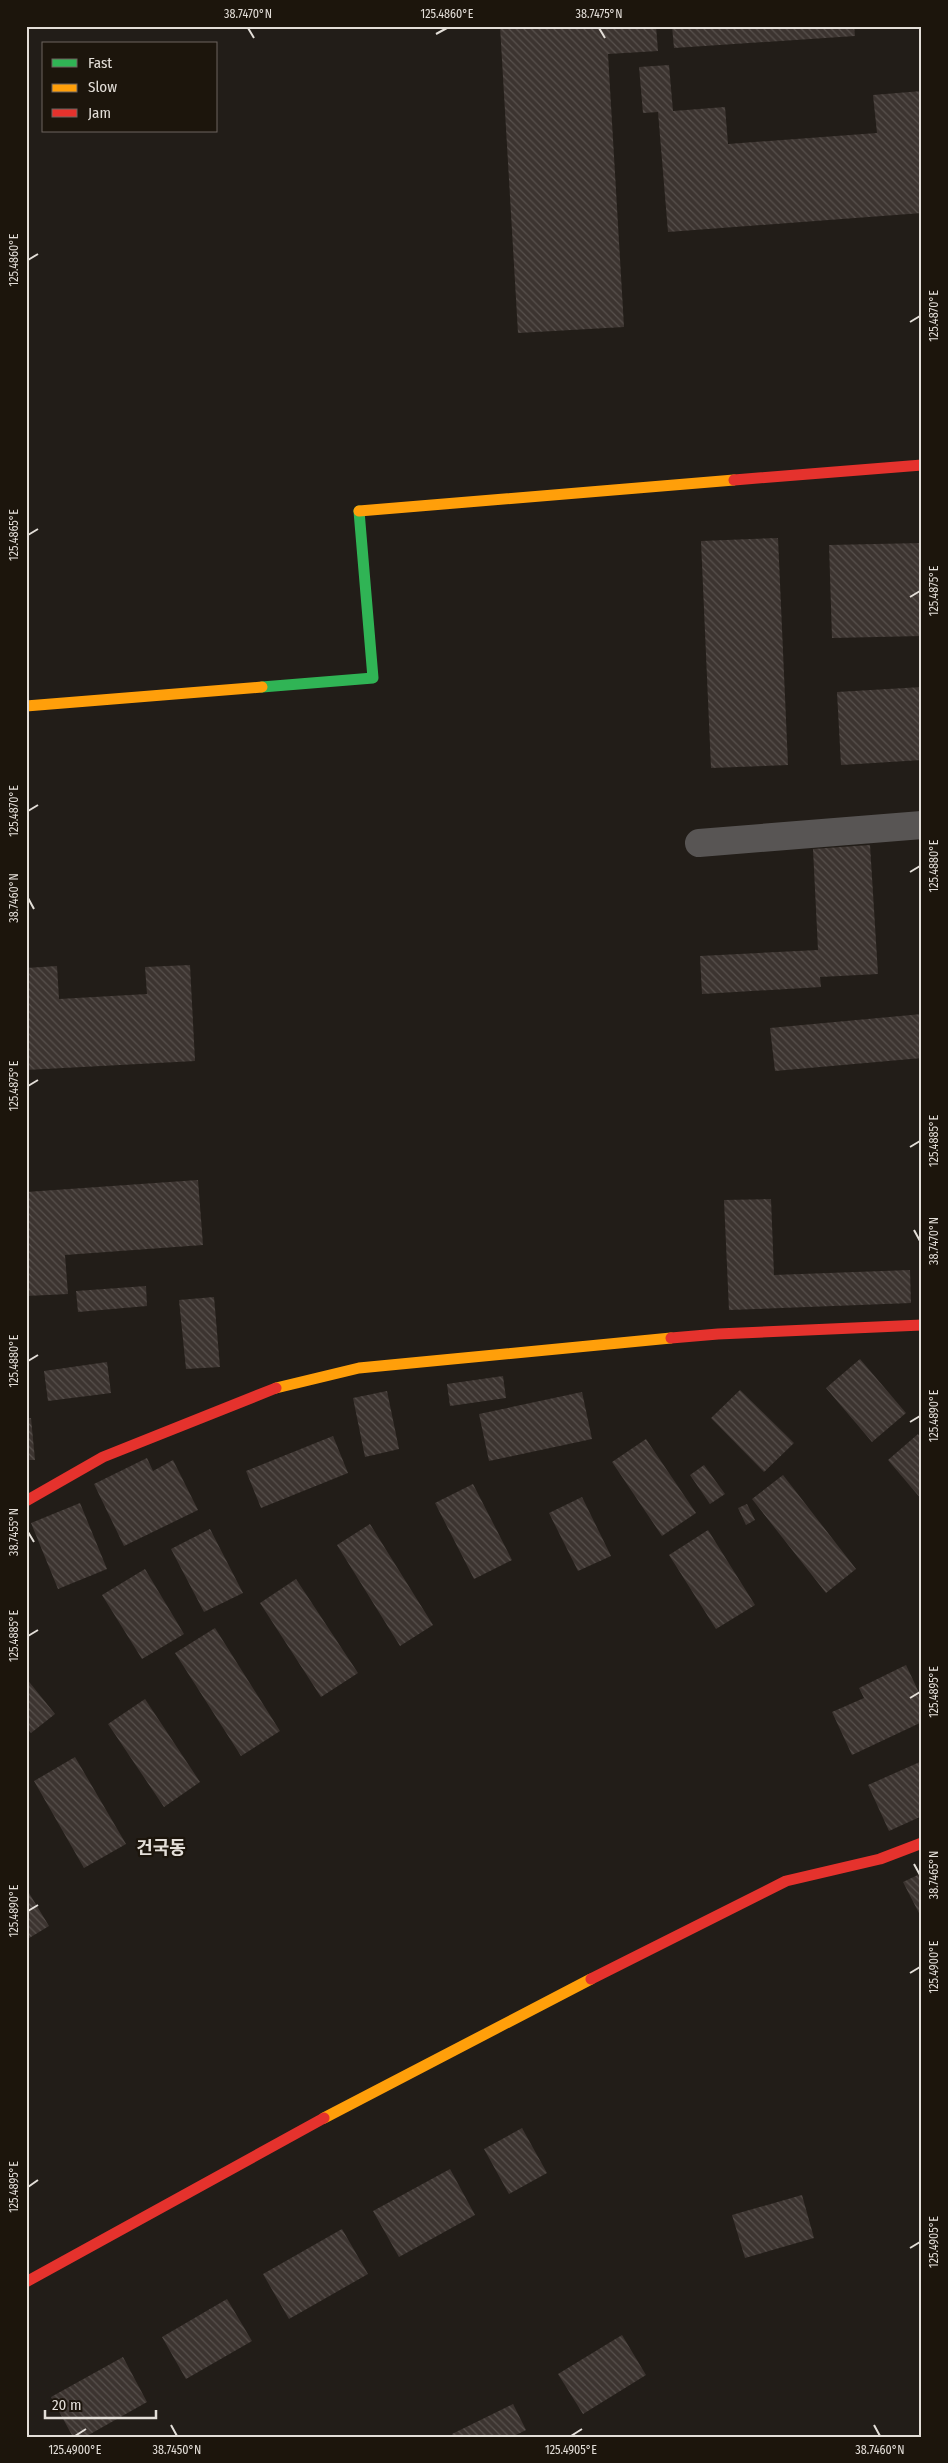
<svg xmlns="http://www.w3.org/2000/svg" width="948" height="2463" font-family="'Fira Sans Condensed','Noto Sans KR',sans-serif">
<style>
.building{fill:url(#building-back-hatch)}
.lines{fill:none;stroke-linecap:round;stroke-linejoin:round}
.street{stroke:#585554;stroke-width:28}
.fast{stroke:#30b455;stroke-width:11}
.slow{stroke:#ff9f0a;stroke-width:11}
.jam{stroke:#e5322d;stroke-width:11}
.ticks{fill:none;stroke:#e3ded8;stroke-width:2}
.labels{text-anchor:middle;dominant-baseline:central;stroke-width:4.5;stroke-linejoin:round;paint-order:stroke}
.quarter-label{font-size:18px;font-weight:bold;fill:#e3ded8;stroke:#1c150c}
.neatline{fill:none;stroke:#e3ded8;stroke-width:2}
.ticks-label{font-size:12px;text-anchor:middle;fill:#e3ded8}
</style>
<defs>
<pattern id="building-back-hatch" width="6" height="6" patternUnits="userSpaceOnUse" patternTransform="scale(1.25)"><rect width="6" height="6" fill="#3c3430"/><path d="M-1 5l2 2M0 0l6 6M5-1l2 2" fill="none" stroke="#58514d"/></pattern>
</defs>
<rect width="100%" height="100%" fill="#221d18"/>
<path class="building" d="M 500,26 L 656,26 L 658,51 L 608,54 L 624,327 L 518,333 Z
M 672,26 L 854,26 L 855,36 L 674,48 Z
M 669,65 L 673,111 L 725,107 L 728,144 L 877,133 L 873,95 L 922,91 L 922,213 L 668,232 L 658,112 L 643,113 L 639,67 Z
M 778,538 L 788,765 L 711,768 L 701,541 Z
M 922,543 L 922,636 L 832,638 L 829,545 Z
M 922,687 L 922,760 L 841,765 L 837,692 Z
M 870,845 L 878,974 L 820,977 L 821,987 L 702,994 L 700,956 L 818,950 L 813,849 Z
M 190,965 L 195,1061 L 26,1070 L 26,968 L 57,966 L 59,999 L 147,994 L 145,967 Z
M 922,1014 L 922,1058 L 775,1071 L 770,1028 Z
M 198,1180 L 203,1245 L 65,1255 L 68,1294 L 26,1296 L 26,1192 Z
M 771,1199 L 774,1275 L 910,1270 L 911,1303 L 729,1310 L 724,1200 Z
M 146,1286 L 147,1306 L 78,1312 L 76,1291 Z
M 214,1297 L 220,1367 L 186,1369 L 179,1300 Z
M 860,1359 L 906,1413 L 872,1442 L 826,1388 Z
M 107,1362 L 111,1393 L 48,1401 L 44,1371 Z
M 503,1376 L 506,1398 L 450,1406 L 447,1384 Z
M 740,1390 L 794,1443 L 764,1472 L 711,1418 Z
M 387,1391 L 399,1449 L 365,1457 L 353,1398 Z
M 582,1392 L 592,1439 L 489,1461 L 479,1414 Z
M 26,1418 L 31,1418 L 35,1460 L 26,1460 Z
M 918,1434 L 922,1439 L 922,1500 L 888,1460 Z
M 333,1436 L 348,1473 L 261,1508 L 246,1471 Z
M 646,1439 L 696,1513 L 662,1536 L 612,1462 Z
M 147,1458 L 153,1471 L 173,1460 L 198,1510 L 124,1546 L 94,1484 Z
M 704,1465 L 725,1494 L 710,1504 L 690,1475 Z
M 783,1475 L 856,1569 L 826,1593 L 752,1499 Z
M 473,1484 L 512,1560 L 474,1579 L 435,1503 Z
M 582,1497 L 611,1556 L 578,1571 L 549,1513 Z
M 80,1503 L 107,1569 L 58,1589 L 31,1523 Z
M 747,1504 L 755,1520 L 746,1525 L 738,1508 Z
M 370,1524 L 433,1625 L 400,1646 L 337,1545 Z
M 210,1529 L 243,1593 L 204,1612 L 171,1549 Z
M 708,1530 L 755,1605 L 716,1629 L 669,1555 Z
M 145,1569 L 184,1634 L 142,1659 L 102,1595 Z
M 296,1579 L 358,1673 L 321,1697 L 260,1603 Z
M 215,1628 L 280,1731 L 241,1756 L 175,1653 Z
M 906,1665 L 922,1699 L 922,1722 L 852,1755 L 832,1712 L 864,1698 L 859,1688 Z
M 26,1678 L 55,1714 L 31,1733 L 26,1727 Z
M 145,1699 L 200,1782 L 164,1807 L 108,1724 Z
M 75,1757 L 126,1844 L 84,1868 L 34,1781 Z
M 922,1761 L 922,1816 L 889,1831 L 868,1785 Z
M 922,1873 L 922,1919 L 903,1882 Z
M 26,1888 L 49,1926 L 26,1940 Z
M 522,2128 L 547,2173 L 509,2194 L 484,2149 Z
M 450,2169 L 475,2215 L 399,2257 L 373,2211 Z
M 802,2195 L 814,2238 L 745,2258 L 732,2215 Z
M 342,2229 L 368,2274 L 289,2319 L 263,2274 Z
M 227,2299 L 252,2341 L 186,2379 L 162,2337 Z
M 622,2335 L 646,2375 L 583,2414 L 558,2374 Z
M 123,2357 L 147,2402 L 85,2437 L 73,2437 L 51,2397 Z
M 513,2404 L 526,2430 L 512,2437 L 454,2437 L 452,2434 Z"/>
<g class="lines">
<path class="street" d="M 699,843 L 922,825"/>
<path class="fast" d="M 262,687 L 373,678 L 359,511"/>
<path class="slow" d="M 359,511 L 734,480
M 26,706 L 262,687
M 276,1388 L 359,1368 L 671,1338
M 324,2118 L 591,1979"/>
<path class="jam" d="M 734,480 L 922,465
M 671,1338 L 718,1334 L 922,1325
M 26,1501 L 103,1457 L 276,1388
M 591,1979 L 786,1881 L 880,1859 L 922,1843
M 26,2282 L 324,2118"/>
</g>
<path class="ticks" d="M 248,28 L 254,38M 599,28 L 605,38M 436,34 L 447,28M 28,260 L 38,254M 910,322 L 920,316M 28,535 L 38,529M 910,597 L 920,591M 28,811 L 38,805M 910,872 L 920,866M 28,898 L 34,909M 28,1086 L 38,1080M 910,1147 L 920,1141M 914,1230 L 920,1241M 28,1361 L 38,1355M 910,1422 L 920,1416M 28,1532 L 34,1542M 28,1636 L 38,1630M 910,1698 L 920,1692M 914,1864 L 920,1875M 28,1911 L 38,1905M 910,1973 L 920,1967M 28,2187 L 38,2180M 910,2248 L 920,2242M 171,2425 L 177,2436M 874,2425 L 880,2436M 75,2436 L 86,2429M 571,2436 L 582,2429"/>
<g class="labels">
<g class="quarter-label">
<text x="161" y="1848">건국동</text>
</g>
</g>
<rect width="948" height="2463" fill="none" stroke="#1c150c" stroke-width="55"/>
<rect x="42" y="42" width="175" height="90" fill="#1c150c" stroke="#6c655e"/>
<rect x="52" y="59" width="25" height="8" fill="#30b455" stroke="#6c655e"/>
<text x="88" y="68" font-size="15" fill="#e3ded8">Fast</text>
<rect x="52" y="84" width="25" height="8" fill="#ff9f0a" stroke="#6c655e"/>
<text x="88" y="92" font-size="15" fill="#e3ded8">Slow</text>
<rect x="52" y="109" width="25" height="8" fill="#e5322d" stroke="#6c655e"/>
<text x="88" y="118" font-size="15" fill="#e3ded8">Jam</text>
<path d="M45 2410v8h111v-8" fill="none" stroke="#e3ded8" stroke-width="2.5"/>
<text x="52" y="2410" font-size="15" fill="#e3ded8" stroke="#1c150c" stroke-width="4" paint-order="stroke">20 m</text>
<rect x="28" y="28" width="892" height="2408" class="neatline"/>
<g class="ticks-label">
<text x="248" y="18">38.7470°N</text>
<text x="447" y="18">125.4860°E</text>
<text x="599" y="18">38.7475°N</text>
<text transform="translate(14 260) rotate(-90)" y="4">125.4860°E</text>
<text transform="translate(934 316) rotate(-90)" y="4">125.4870°E</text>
<text transform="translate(14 535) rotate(-90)" y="4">125.4865°E</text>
<text transform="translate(934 591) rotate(-90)" y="4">125.4875°E</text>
<text transform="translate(14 811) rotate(-90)" y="4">125.4870°E</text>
<text transform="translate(934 866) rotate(-90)" y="4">125.4880°E</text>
<text transform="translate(14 898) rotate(-90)" y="4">38.7460°N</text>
<text transform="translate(14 1086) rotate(-90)" y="4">125.4875°E</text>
<text transform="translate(934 1141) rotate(-90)" y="4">125.4885°E</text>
<text transform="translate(934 1241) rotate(-90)" y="4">38.7470°N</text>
<text transform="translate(14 1361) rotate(-90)" y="4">125.4880°E</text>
<text transform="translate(934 1416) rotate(-90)" y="4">125.4890°E</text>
<text transform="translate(14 1532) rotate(-90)" y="4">38.7455°N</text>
<text transform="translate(14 1636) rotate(-90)" y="4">125.4885°E</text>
<text transform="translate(934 1692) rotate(-90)" y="4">125.4895°E</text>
<text transform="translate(934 1875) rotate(-90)" y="4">38.7465°N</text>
<text transform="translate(14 1911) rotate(-90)" y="4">125.4890°E</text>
<text transform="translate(934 1967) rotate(-90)" y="4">125.4900°E</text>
<text transform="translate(14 2187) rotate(-90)" y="4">125.4895°E</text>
<text transform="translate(934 2242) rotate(-90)" y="4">125.4905°E</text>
<text x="75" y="2454">125.4900°E</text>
<text x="177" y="2454">38.7450°N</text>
<text x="571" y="2454">125.4905°E</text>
<text x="880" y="2454">38.7460°N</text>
</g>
</svg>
